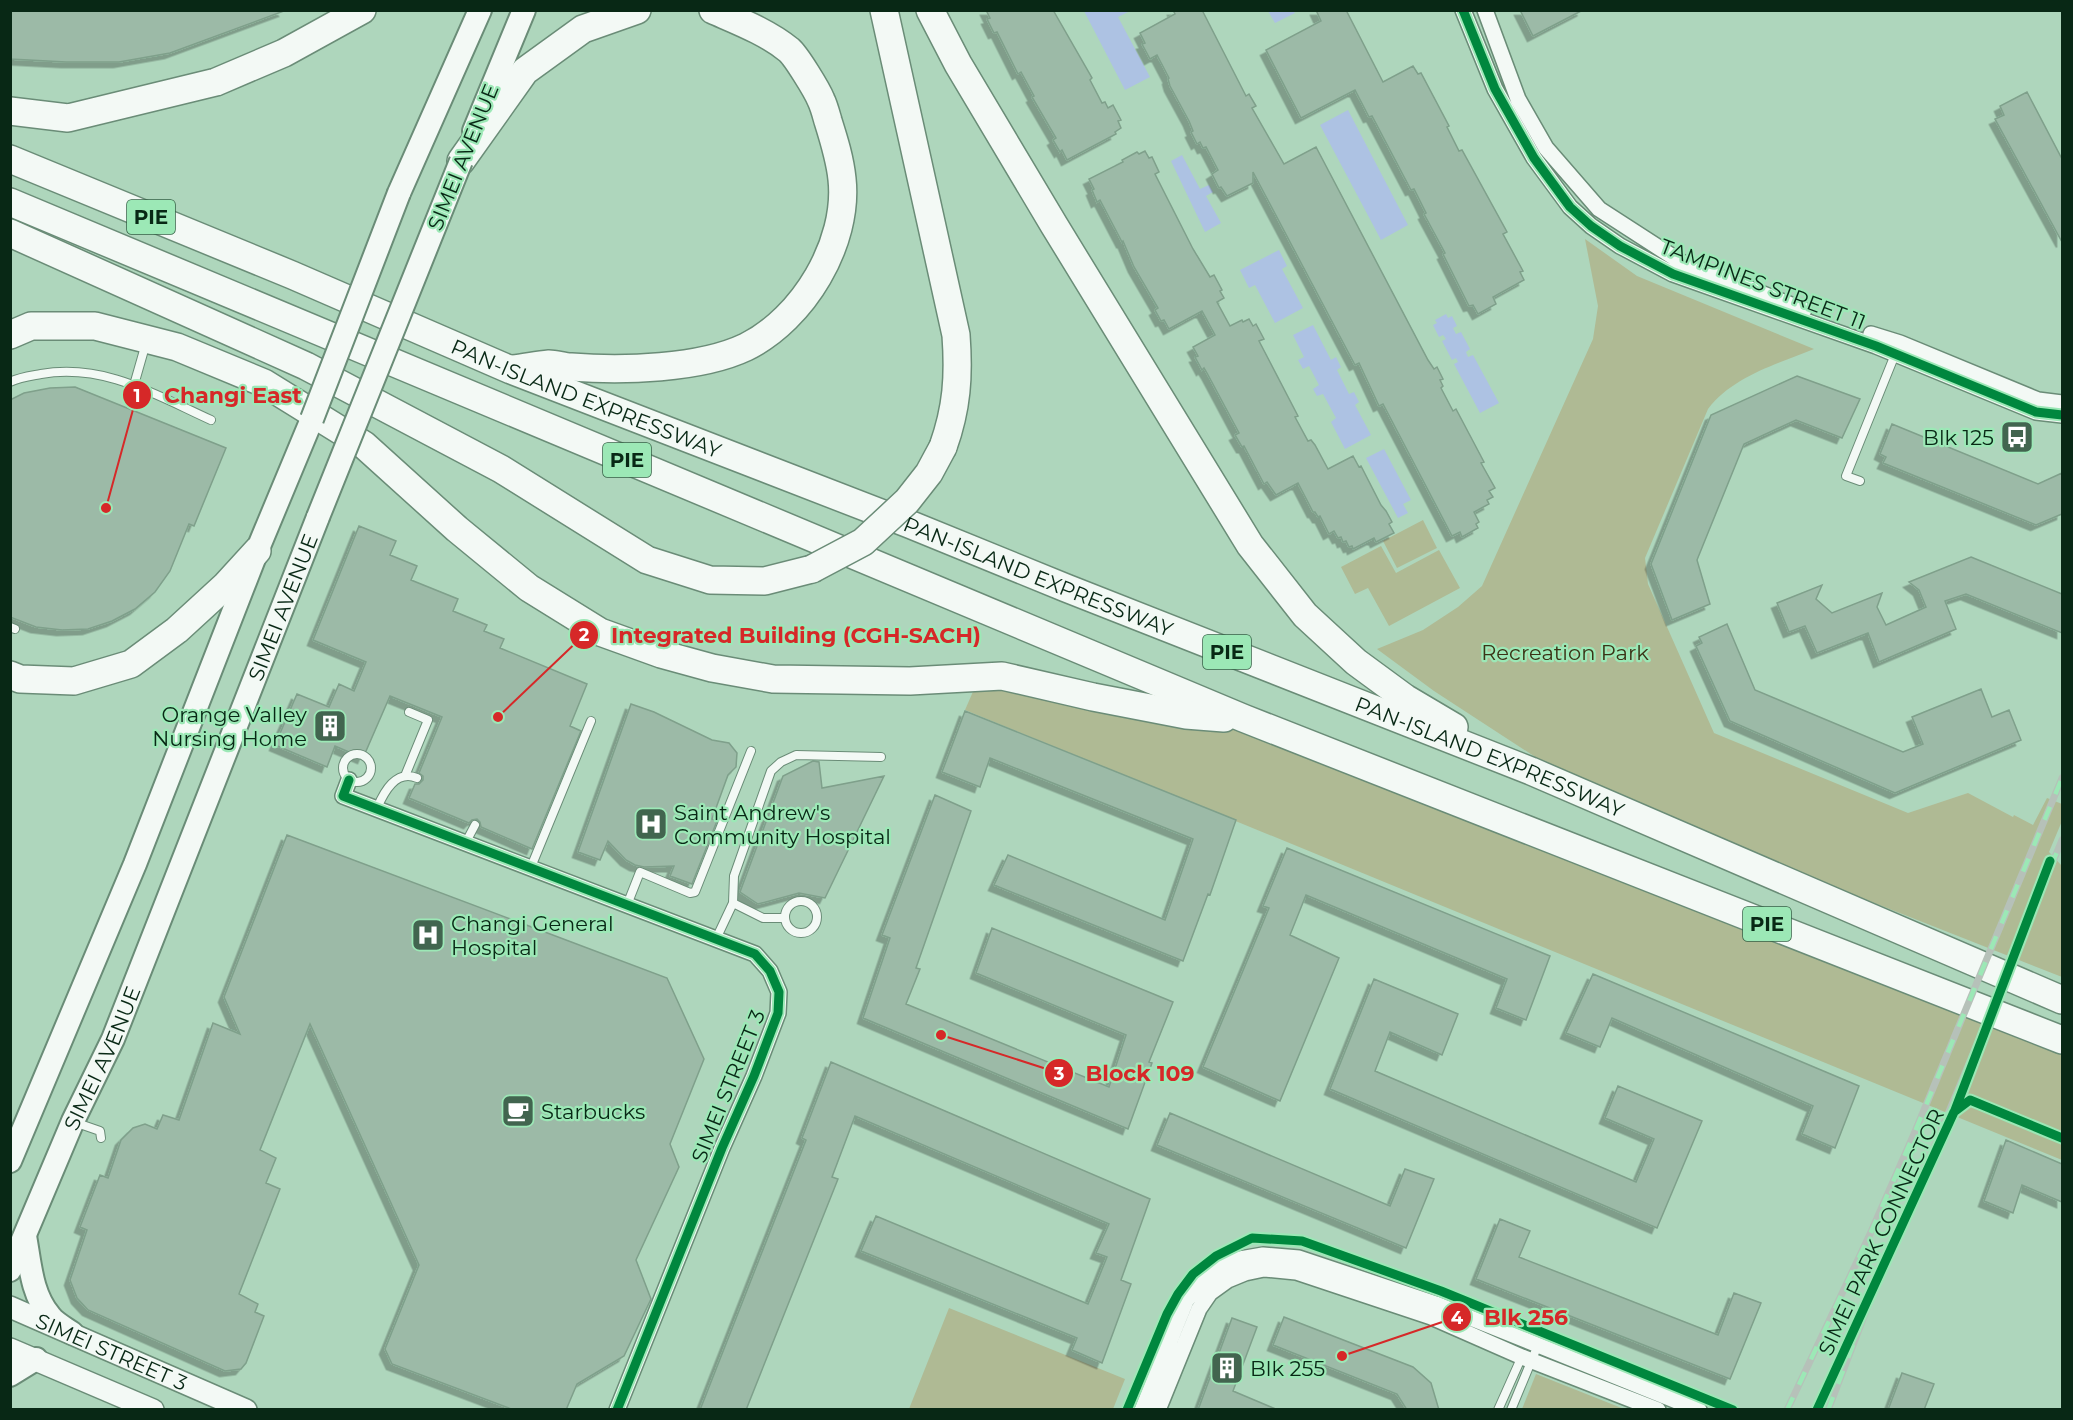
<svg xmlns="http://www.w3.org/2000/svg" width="2073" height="1420" font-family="Montserrat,sans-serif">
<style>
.green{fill:#afba94}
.water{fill:#adc2e3}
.building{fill:#9cbaa7;stroke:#7fa08b;stroke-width:1.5;filter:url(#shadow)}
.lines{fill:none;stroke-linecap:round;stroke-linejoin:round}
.service-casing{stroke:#6a8c77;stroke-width:10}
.minor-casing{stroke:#6a8c77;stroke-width:18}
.secondary-casing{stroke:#6a8c77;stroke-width:24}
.primary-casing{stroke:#6a8c77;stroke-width:26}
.motorway-casing{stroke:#6a8c77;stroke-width:30}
.service{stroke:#f3f9f5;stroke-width:8}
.minor{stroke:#f3f9f5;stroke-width:15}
.secondary{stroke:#f3f9f5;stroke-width:21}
.primary{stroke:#f3f9f5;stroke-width:22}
.motorway{stroke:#f3f9f5;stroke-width:27}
.rail-casing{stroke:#b6c1b9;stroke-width:7}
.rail{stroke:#9ce8b6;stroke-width:4.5;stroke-dasharray:14;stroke-linecap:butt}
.primary-bridge-casing{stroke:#6a8c77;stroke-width:26;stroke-linecap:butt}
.motorway-bridge-casing{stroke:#6a8c77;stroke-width:30;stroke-linecap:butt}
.primary-bridge{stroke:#f3f9f5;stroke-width:22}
.motorway-bridge{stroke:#f3f9f5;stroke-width:27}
.cycleway-casing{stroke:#9ce8b6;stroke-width:13}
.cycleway{stroke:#00873e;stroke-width:9}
.labels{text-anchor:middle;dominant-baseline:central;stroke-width:4.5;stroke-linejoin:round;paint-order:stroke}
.shield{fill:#9ce8b6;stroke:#346245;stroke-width:1.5}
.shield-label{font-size:20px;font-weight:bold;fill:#082815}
.street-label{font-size:21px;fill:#082815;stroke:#9ce8b6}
.poi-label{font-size:21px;fill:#082815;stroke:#9ce8b6;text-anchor:start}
.park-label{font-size:21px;fill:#3b3316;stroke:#9ce8b6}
.leader{fill:none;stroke:#d62828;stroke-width:2}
.callout-dot{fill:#d62828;stroke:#9ce8b6;stroke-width:2}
.mark-label{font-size:18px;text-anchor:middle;font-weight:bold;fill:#fff}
.callout-label{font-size:22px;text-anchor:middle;font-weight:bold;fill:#d62828;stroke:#9ce8b6;stroke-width:4.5;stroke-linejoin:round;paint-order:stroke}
</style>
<defs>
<filter id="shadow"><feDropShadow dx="-5.5" dy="5.5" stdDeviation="0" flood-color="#0004"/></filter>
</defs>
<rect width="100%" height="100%" fill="#aed6bc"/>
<path class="green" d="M 1585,239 L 1637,276 L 1814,349 C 1777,364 1733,376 1708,409 L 1645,558 L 1648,584 L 1714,733 L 1908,813 L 1968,793 L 2013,817 L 2014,815 L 2033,825 L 2047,798 L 2062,804 L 2062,821 L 2049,852 L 2062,866 L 2062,977 L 1583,788 L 1434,691 L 1377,649 L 1423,630 L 1458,607 L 1482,586 L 1593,339 L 1598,306 Z
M 1423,520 L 1437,548 L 1397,568 L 1383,541 Z
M 1381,546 L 1396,573 L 1439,550 L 1460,588 L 1389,626 L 1368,588 L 1355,594 L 1341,567 Z
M 975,687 L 1091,699 L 1215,720 L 2062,1046 L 2062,1160 L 965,710 Z
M 949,1308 L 1125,1379 L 1113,1409 L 909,1409 Z
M 1536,1374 L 1624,1409 L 1522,1409 Z"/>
<path class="water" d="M 1084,11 L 1130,11 L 1118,17 L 1150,77 L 1125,90 Z
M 1268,11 L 1293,11 L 1295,13 L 1275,23 Z
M 1348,110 L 1408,225 L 1381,240 L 1320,125 Z
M 1182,155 L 1200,189 L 1209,185 L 1213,192 L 1206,196 L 1221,223 L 1205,232 L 1171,161 Z
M 1279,250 L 1287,266 L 1282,269 L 1303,308 L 1275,323 L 1255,285 L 1249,288 L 1240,270 Z
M 1446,314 L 1448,318 L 1452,316 L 1457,326 L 1453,328 L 1456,334 L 1461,332 L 1470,349 L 1466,352 L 1468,357 L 1473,355 L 1499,403 L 1480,413 L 1454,364 L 1458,362 L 1456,358 L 1452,360 L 1442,341 L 1446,339 L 1443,335 L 1439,337 L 1433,325 L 1437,323 L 1435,320 Z
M 1313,325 L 1331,360 L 1336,357 L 1341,367 L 1337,370 L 1349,394 L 1354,392 L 1359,402 L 1355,405 L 1371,435 L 1345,449 L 1331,422 L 1336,418 L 1323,394 L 1317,396 L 1313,389 L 1319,385 L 1309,366 L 1303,369 L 1298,360 L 1304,357 L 1293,335 Z
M 1384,449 L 1411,500 L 1403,504 L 1408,513 L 1398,518 L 1366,458 Z"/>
<path class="building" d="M 10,10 L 283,10 L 284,11 L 170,53 L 119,62 L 66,62 L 10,59 Z
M 986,10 L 1053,10 L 1092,78 L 1090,80 L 1102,103 L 1105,102 L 1108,108 L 1113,105 L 1121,120 L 1118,121 L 1121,128 L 1115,132 L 1116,134 L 1067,160 L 1062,150 L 1060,152 L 1053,140 L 1056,138 L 1032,97 L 1034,96 L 1021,72 L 1018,74 L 997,32 L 994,33 L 987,19 L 990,18 Z
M 1173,10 L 1202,10 L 1246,96 L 1249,94 L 1256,106 L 1252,108 L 1284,164 L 1316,147 L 1428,360 L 1434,369 L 1437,367 L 1443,379 L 1440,380 L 1443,386 L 1441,388 L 1453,411 L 1456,409 L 1484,462 L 1481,463 L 1495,488 L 1489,491 L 1493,497 L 1487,500 L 1489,504 L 1474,512 L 1479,522 L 1476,524 L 1478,528 L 1462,537 L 1460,532 L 1452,536 L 1383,404 L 1379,406 L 1359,363 L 1355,365 L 1253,172 L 1253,183 L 1227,196 L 1221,187 L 1219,188 L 1212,174 L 1218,170 L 1206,147 L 1203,148 L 1200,142 L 1197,144 L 1191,132 L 1193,131 L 1189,121 L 1170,86 L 1168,79 L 1169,78 L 1157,55 L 1150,59 L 1142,44 L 1145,43 L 1140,33 L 1175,14 Z
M 1316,10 L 1346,10 L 1383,82 L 1413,66 L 1418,74 L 1421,73 L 1449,126 L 1447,127 L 1459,151 L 1462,150 L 1507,232 L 1503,234 L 1523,271 L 1520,272 L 1524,280 L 1493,297 L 1496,304 L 1478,314 L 1473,305 L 1469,306 L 1443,254 L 1445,253 L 1424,214 L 1426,213 L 1414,189 L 1411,190 L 1372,116 L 1369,117 L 1355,90 L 1301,118 L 1266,50 L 1321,21 Z
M 1520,10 L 1583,10 L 1533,36 Z
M 2027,92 L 2062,159 L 2062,242 L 1995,119 L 2004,115 L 2000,106 Z
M 1145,151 L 1149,158 L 1152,157 L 1159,172 L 1155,174 L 1193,249 L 1210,277 L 1214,275 L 1222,290 L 1220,291 L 1224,298 L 1217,302 L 1230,326 L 1242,320 L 1243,322 L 1249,319 L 1253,326 L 1256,324 L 1264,339 L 1259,341 L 1298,416 L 1295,417 L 1308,441 L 1311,440 L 1315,445 L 1328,469 L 1353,456 L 1359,467 L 1361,466 L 1381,505 L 1386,511 L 1392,522 L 1389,524 L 1394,533 L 1376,542 L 1374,538 L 1353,549 L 1352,546 L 1349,547 L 1346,541 L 1343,542 L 1341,537 L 1338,538 L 1334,531 L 1329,534 L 1320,516 L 1318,517 L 1315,512 L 1313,512 L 1298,483 L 1276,495 L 1267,482 L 1264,484 L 1244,446 L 1242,447 L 1235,435 L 1239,433 L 1207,373 L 1204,368 L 1202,370 L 1195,357 L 1198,356 L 1193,347 L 1215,335 L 1202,311 L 1169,329 L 1164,320 L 1161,321 L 1155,310 L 1158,308 L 1134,267 L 1123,241 L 1122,242 L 1100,200 L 1097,202 L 1092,190 L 1094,189 L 1089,179 L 1123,162 L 1122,160 L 1137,152 L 1139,154 Z
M 1797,376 L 1860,399 L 1842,438 L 1796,420 L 1744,444 L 1697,560 L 1710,604 L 1672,620 L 1651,564 L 1711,415 Z
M 75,387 L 226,448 L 194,526 L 189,524 L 170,571 L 155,592 L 135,609 L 112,621 L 88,629 L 62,630 L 36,627 L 10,617 L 10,400 L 24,393 L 50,388 Z
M 1892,424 L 2038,484 L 2062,473 L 2062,514 L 2036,525 L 1883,463 L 1886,457 L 1880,454 Z
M 359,526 L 396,541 L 390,555 L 417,566 L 411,580 L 458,599 L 453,611 L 487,625 L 484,631 L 504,639 L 500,648 L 587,684 L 570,726 L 581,731 L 532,849 L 481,827 L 480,822 L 477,819 L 472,820 L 469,823 L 409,798 L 415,784 L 419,784 L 423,780 L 423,776 L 419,773 L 442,717 L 390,696 L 363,758 L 335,746 L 327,767 L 275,745 L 297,694 L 329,707 L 339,684 L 354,691 L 366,662 L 313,640 Z
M 1971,557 L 2062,594 L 2062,633 L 1966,594 L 1945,601 L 1956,629 L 1879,662 L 1868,633 L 1817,653 L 1805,626 L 1789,632 L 1777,603 L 1822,585 L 1816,599 L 1832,613 L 1882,593 L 1877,607 L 1886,625 L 1926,607 L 1919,590 L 1909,582 Z
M 1727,624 L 1755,690 L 1903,752 L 1923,744 L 1912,717 L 1981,689 L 1992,717 L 2009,710 L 2021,740 L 1895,793 L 1730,721 L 1696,646 L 1702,643 L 1699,637 Z
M 631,704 L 654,712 L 712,740 L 729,743 L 737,753 L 736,767 L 728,775 L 712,819 L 717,821 L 692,884 L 670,876 L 674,866 L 644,867 L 635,865 L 626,860 L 608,841 L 600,860 L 578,852 Z
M 965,711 L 1236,820 L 1210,895 L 1208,894 L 1183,961 L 994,885 L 1008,855 L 1165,920 L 1193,839 L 990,758 L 980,787 L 942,772 Z
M 813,761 L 819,762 L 822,788 L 884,776 L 825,898 L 799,893 L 758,904 L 740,892 L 783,776 Z
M 935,795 L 971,811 L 916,968 L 920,969 L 906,1004 L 1109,1087 L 1126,1035 L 976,973 L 992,928 L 1173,1002 L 1149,1062 L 1152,1063 L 1128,1129 L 863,1018 L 890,938 L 882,935 Z
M 287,835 L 667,978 L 704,1059 L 670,1144 L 679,1167 L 636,1260 L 651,1299 L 624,1356 L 577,1384 L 566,1410 L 514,1410 L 392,1364 L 385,1349 L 419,1265 L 310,1024 L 260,1150 L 276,1158 L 266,1183 L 280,1189 L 239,1294 L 258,1304 L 255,1312 L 264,1316 L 246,1363 L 241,1369 L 225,1371 L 88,1310 L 77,1298 L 70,1280 L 87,1230 L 80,1227 L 100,1175 L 108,1178 L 121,1140 L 133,1128 L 145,1124 L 157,1129 L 163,1115 L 179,1120 L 213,1023 L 240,1034 L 224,997 Z
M 1287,848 L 1550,956 L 1526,1020 L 1496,1008 L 1507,979 L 1306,895 L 1290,935 L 1339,958 L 1280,1101 L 1203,1067 L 1269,908 L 1263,906 Z
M 1593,974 L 1859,1086 L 1835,1148 L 1802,1134 L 1813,1106 L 1612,1018 L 1600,1047 L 1566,1033 Z
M 1374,979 L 1458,1014 L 1442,1055 L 1390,1032 L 1375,1071 L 1636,1182 L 1654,1139 L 1605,1118 L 1618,1086 L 1702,1121 L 1657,1228 L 1330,1089 Z
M 831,1062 L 1150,1199 L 1121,1280 L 1131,1284 L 1102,1363 L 1072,1350 L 1077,1338 L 861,1251 L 876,1216 L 1088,1304 L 1107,1257 L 1096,1253 L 1109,1224 L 855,1116 L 832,1177 L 838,1179 L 746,1410 L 700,1410 L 806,1140 L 802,1138 Z
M 1170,1113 L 1390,1206 L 1405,1169 L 1434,1179 L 1406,1248 L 1157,1145 Z
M 2006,1140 L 2062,1164 L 2062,1202 L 2022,1185 L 2013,1213 L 1984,1201 Z
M 1500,1219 L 1530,1231 L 1519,1257 L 1718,1335 L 1734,1293 L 1761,1303 L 1730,1379 L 1476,1279 Z
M 1284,1317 L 1413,1367 L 1431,1383 L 1439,1410 L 1407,1410 L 1397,1394 L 1273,1345 Z
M 1232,1318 L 1257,1327 L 1233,1391 L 1278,1410 L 1198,1410 Z
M 1902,1373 L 1934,1384 L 1924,1410 L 1888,1410 Z"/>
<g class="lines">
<g class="service-casing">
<path id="service" d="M 10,382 C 20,377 30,376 41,374 C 104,363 156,395 211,420
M 134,385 L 146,343
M 1860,481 L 1846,476 L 1896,352
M 10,627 L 15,629
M343 768a14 14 0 1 1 28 0a14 14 0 1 1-28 0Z
M 405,776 L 428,720 L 409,712
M 377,808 C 384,792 396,769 417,778
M 466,842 L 475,825
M 531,867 L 591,721
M785 917a16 16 0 1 1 32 0a16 16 0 1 1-32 0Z
M 733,903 L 763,918 L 785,918
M 627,905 L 640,872 L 690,893 L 695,892 L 751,751
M 716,939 L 733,903 L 734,876 L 771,771 L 781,762 L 796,755 L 881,757
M 74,1122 L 100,1131 L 101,1138
M 1498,1410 L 1523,1354
M 1511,1410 L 1538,1345"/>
</g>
<g class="minor-casing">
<path id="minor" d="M 1463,10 L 1495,89 L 1534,158 L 1570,207 L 1591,226 L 1620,246 L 1673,274 L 1876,346 L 2036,412 L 2062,415
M 1485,10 L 1518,99 L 1546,148 L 1599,209 L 1681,262 L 1804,310
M 1871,334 L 1900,343 L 2038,400 L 2062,403
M 349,780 L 343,796 L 755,954 L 770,971 L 779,992 L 778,1013 L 754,1076 L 722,1148 L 617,1410
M 1142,1410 L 1186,1301 L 1200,1283 L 1220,1268 L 1240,1259 L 1263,1255 L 1299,1258 L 1436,1304 L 1699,1410
M 1158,1410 L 1199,1309 L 1210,1293 L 1228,1280 L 1245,1273 L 1264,1269 L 1296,1272 L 1431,1317 L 1522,1357 L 1658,1410"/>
</g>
<g class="secondary-casing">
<g id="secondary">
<path id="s1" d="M 10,1307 L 246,1410"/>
<path d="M 10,1349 L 153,1410"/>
</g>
</g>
<g class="primary-casing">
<g id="primary">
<path d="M 474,131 L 524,10"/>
<path d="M 399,193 L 480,10"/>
<path d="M 10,1161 L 135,864 L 257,551 L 312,419"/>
<path d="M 25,1236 C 30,1262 31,1294 50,1316 C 55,1323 65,1328 72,1333"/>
<path id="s2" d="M 10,1270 L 73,1121 L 113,1039 L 318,517"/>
<path d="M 10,1375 L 36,1359"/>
</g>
</g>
<g class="motorway-casing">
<g id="motorway">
<path d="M 884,10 L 956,335 C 959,376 957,408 943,447"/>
<path d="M 930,10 L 958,64 L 1054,225 L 1250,545 L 1305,615 L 1356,662 L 1405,698 L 1454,727"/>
<path d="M 10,111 L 68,118 L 216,82 L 284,53 L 362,10"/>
<path id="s3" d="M 10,159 L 292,275 L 511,370 L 909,524 L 1066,588 L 1531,771 L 2062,1000"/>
<path d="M 461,161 L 525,71 L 583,29 L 637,10"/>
<path d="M 10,202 L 1243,718 L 2062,1040"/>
<path d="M 10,233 L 306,366 L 501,469 L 647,560 L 710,580 L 765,581 L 812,569"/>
<path d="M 10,335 L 31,326 L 95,326 L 177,347 L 264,383 L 364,445 L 457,529 L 529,588 L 600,632 L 661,654 L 712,668 L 773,679 L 910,681 L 1002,676 L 1093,697 L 1186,715 L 1224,718"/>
<path d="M 513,369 C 524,368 537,365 549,364 C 556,364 564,367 571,367 C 622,371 700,369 746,347 C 803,319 849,243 842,179 C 840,159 834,140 828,121 C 826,114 824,106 821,100 C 817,90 796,56 789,50 C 767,32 738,21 713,10"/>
<path d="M 10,675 L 20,679 L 74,681 L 131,664 L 177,630 L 225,586 L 257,551"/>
</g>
</g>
<use href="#service" class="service"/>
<use href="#minor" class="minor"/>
<use href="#secondary" class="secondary"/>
<use href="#primary" class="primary"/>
<use href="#motorway" class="motorway"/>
<g class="rail-casing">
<path id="rail" d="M 1787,1410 L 1871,1232 L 1914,1134 L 2062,778
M 1828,1410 L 1895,1236 L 1938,1138 L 2062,840"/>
</g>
<use href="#rail" class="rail"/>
<g class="primary-bridge-casing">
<path id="primary-bridge" d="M 312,419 L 399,193
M 318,517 L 461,161"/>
</g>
<g class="motorway-bridge-casing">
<path id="motorway-bridge" d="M 812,569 L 863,542 L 907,501 L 929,473 L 943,447"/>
</g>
<use href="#primary-bridge" class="primary-bridge"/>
<use href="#motorway-bridge" class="motorway-bridge"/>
<g class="cycleway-casing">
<path id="cycleway" d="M 1463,10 L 1495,89 L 1534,158 L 1570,207 L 1591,226 L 1620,246 L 1673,274 L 1876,346 L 2036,412 L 2062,415
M 349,780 L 343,796 L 755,954 L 770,971 L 779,992 L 778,1013 L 754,1076 L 722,1148 L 617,1410
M 1955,1110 L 2050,861
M 1127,1410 L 1167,1314 L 1178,1294 L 1193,1274 L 1216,1256 L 1252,1238 L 1302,1241 L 1441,1291 L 1733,1410
M 1817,1410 L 1954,1112 L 1970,1100 L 2062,1138"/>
</g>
<use href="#cycleway" class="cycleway"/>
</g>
<defs>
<g id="bus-square" transform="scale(1.725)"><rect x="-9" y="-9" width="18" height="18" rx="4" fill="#42654f" stroke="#9ce8b6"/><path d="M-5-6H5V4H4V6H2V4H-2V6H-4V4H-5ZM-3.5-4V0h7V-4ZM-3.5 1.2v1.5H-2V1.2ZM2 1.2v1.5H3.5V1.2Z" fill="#fff"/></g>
<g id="building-square" transform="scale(1.725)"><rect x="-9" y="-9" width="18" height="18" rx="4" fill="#42654f" stroke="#9ce8b6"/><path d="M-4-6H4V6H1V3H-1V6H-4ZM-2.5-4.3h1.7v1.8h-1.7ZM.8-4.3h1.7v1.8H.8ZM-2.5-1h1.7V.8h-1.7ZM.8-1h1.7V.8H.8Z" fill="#fff"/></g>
<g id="hospital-square" transform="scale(1.725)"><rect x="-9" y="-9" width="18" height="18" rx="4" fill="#42654f" stroke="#9ce8b6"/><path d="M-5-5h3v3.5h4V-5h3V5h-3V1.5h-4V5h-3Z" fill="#fff"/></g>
<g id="cafe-square" transform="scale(1.725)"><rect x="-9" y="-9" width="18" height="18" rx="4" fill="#42654f" stroke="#9ce8b6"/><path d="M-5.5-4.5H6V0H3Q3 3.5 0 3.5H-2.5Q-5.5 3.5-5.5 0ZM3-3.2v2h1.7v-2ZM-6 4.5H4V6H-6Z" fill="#fff"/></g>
</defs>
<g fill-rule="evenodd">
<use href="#bus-square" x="2017" y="437"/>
<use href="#building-square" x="330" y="726"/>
<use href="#hospital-square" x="651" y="824"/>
<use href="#hospital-square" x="428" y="935"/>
<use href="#cafe-square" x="518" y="1111"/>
<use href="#building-square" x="1227" y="1368"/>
</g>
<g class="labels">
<g class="shield">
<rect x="127" y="200" width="48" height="34" rx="4.5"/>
<rect x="603" y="443" width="48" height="34" rx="4.5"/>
<rect x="1203" y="635" width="48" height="34" rx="4.5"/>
<rect x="1743" y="907" width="48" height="34" rx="4.5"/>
</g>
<g class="shield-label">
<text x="151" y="217">PIE</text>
<text x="627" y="460">PIE</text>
<text x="1227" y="652">PIE</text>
<text x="1767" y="924">PIE</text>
</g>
<g class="street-label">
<text transform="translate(463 157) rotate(-68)">SIMEI AVENUE</text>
<text transform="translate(1763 284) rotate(21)">TAMPINES STREET 11</text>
<text stroke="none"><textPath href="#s3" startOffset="624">PAN-ISLAND EXPRESSWAY</textPath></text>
<text stroke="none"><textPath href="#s3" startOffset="1110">PAN-ISLAND EXPRESSWAY</textPath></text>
<text stroke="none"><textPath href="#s2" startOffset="717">SIMEI AVENUE</textPath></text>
<text stroke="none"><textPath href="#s3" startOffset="1596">PAN-ISLAND EXPRESSWAY</textPath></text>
<text stroke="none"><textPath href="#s2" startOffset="231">SIMEI AVENUE</textPath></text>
<text transform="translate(728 1086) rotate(-68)">SIMEI STREET 3</text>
<text transform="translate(1881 1232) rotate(-65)">SIMEI PARK CONNECTOR</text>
<text stroke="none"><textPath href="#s1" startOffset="111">SIMEI STREET 3</textPath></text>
</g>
<g class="poi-label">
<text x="1994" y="437" text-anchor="end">Blk 125</text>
<text x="307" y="714" text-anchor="end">Orange Valley<tspan x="307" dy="24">Nursing Home</tspan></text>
<text x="674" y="812">Saint Andrew's<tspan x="674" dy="24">Community Hospital</tspan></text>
<text x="451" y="923">Changi General<tspan x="451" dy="24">Hospital</tspan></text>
<text x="541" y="1111">Starbucks</text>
<text x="1250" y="1368">Blk 255</text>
</g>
<g class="park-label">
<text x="1565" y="652">Recreation Park</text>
</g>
</g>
<path class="leader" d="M106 508L137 395M498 717L584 635M941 1035L1059 1073M1342 1356L1457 1317"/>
<g class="callout-dot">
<circle cx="106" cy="508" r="6"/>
<circle cx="498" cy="717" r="6"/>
<circle cx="941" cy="1035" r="6"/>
<circle cx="1342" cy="1356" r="6"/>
<circle cx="137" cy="395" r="15"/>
<circle cx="584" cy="635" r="15"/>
<circle cx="1059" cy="1073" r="15"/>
<circle cx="1457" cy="1317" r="15"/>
</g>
<g class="mark-label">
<text x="137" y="402">1</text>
<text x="584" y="641">2</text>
<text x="1059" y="1080">3</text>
<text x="1457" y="1324">4</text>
</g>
<g class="callout-label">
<text x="233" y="403">Changi East</text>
<text x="796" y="643">Integrated Building (CGH-SACH)</text>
<text x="1140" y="1081">Block 109</text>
<text x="1526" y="1325">Blk 256</text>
</g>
<rect width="2073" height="1420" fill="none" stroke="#082815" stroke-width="24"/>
</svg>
